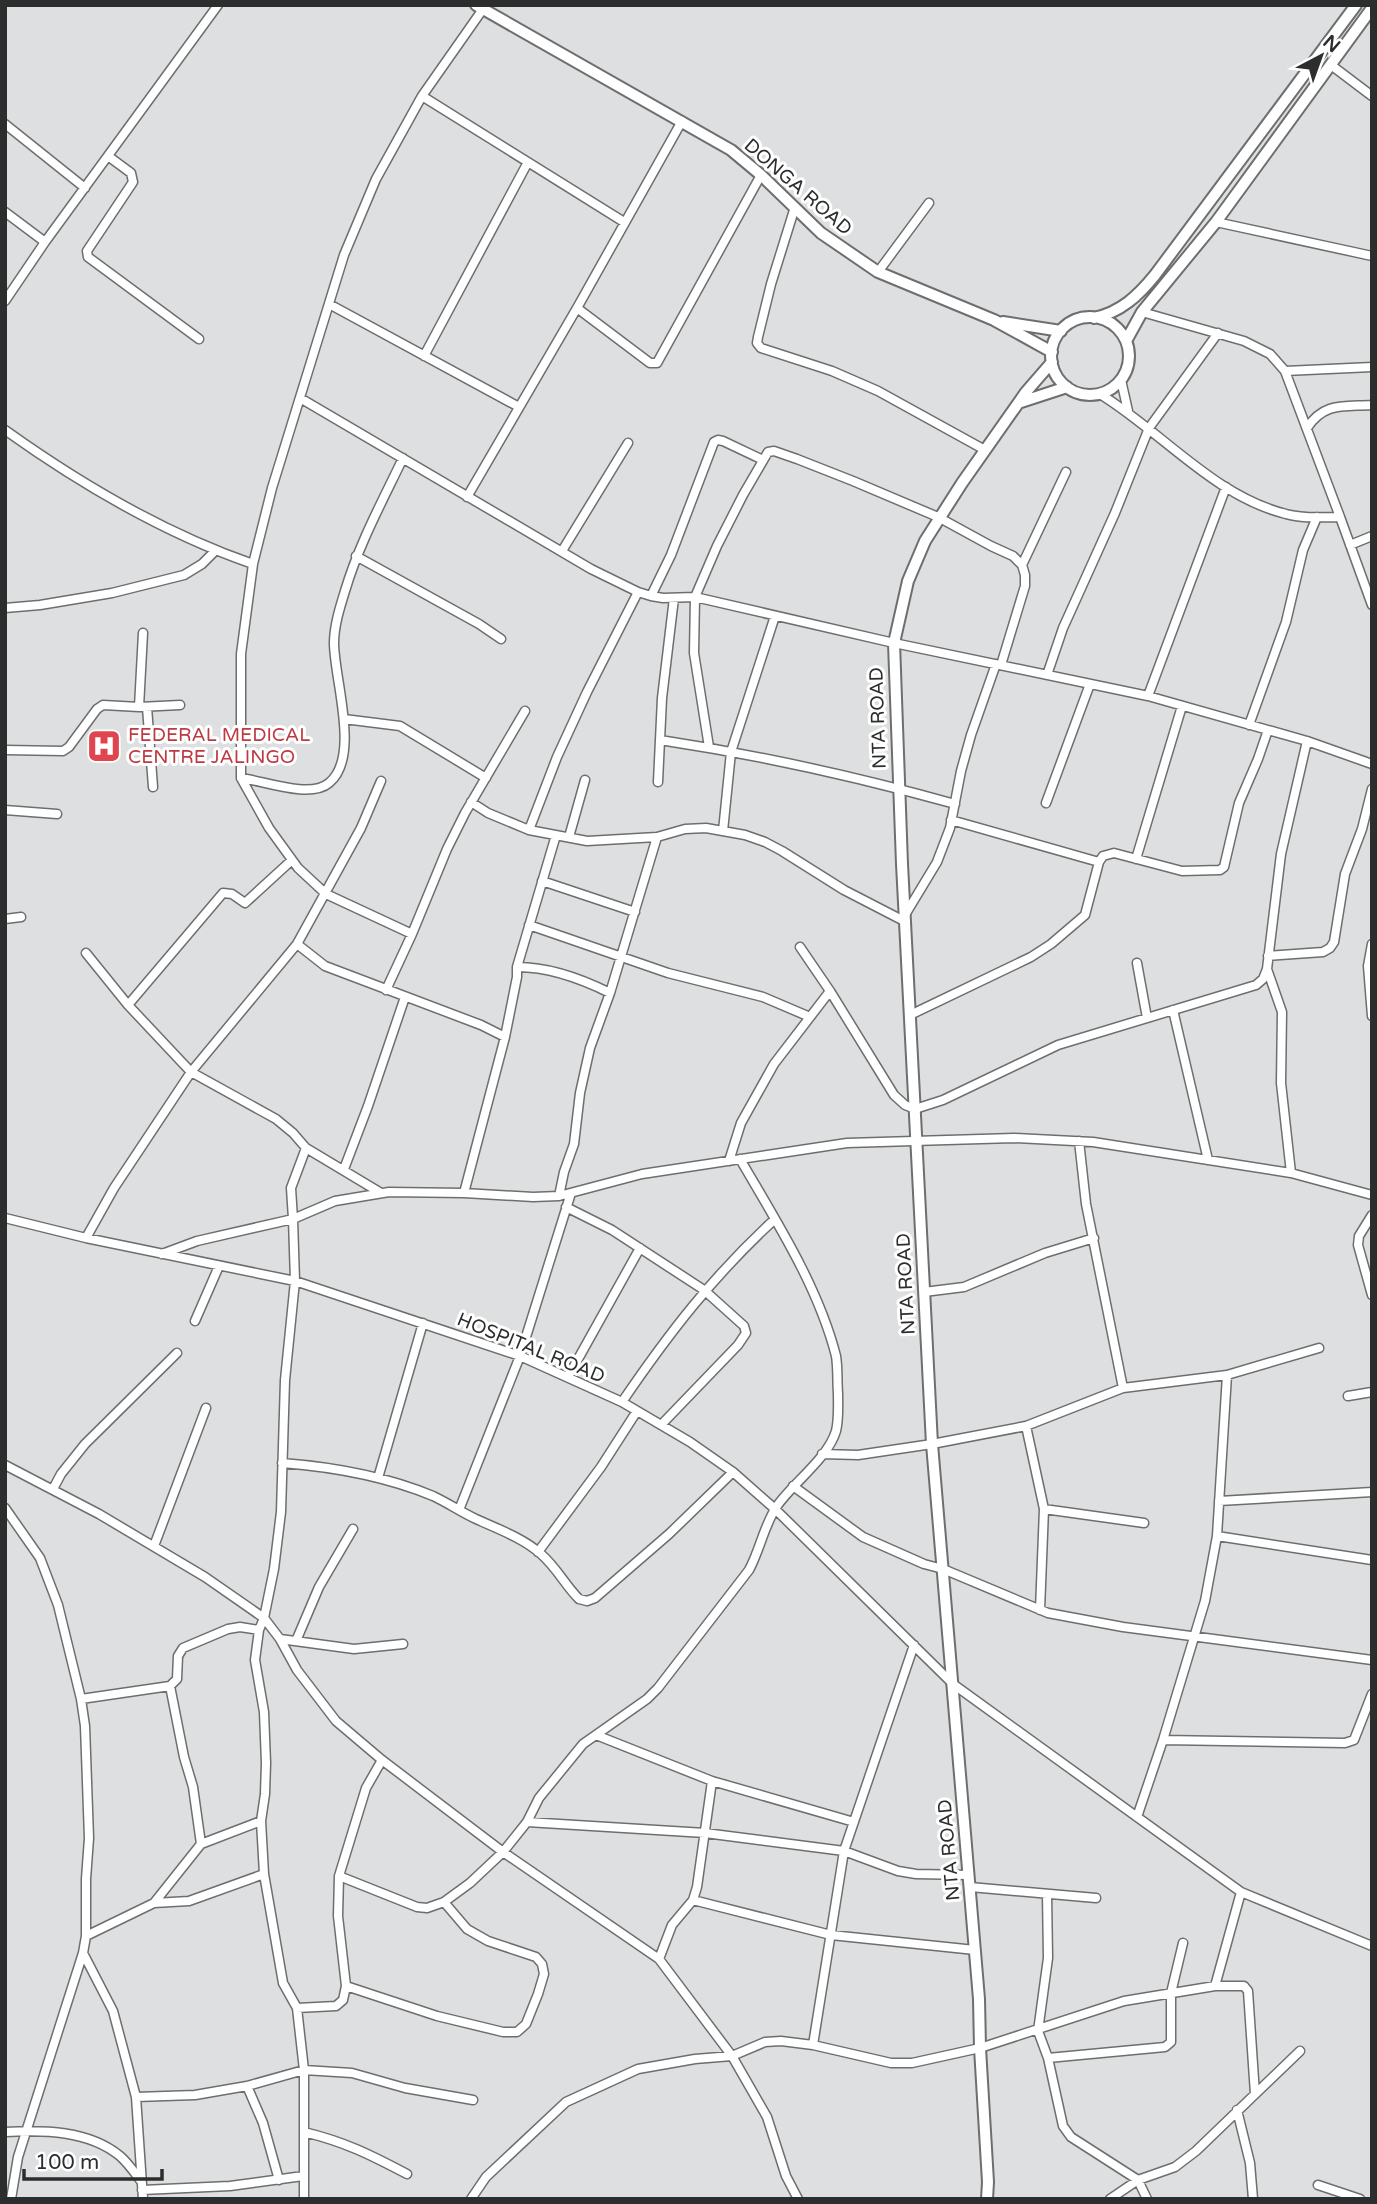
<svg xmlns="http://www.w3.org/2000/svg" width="1377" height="2204" font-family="'Varela Round',sans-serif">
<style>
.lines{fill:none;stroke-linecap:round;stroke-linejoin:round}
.street-casing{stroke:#6d6e6f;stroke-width:11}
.secondary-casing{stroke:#6d6e6f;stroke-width:14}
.street{stroke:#fff;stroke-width:8}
.secondary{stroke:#fff;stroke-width:10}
.labels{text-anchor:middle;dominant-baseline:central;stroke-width:6;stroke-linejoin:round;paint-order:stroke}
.street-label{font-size:19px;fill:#2c2d2d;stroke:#fff}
.health-label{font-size:19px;fill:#be3a42;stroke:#fff;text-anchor:start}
</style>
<rect width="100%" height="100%" fill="#dedfe0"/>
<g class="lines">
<g class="street-casing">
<path id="street" d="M 1331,65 L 1372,96
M 422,96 L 624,222
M 5,124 L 85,188
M 108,156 L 131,173 L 133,182 L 87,251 L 88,257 L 199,339
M 795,207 L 771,284 L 758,337 L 757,343 L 761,348 L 832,371 L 878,391 L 985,450
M 5,212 L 45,242
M 1216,222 L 1372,256
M 878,272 L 929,203
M 5,301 L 45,242 L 218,5
M 329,304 L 519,407
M 577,308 L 650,363 L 657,363 L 761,175
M 1142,312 L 1244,341 L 1270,354 L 1285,371 L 1340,517
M 424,356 L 528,162
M 1285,371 L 1372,367
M 1121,380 L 1128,411
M 1100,394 C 1162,432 1214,496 1286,514 C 1303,519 1323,517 1340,517 L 1372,605
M 300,398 L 591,569 L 638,592 L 651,596 L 663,598 L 695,597 L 894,643 L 1148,696 L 1307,741 L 1372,764
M 1307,428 C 1324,402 1343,407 1372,405
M 5,430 C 82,485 163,533 253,564
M 467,497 L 577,308 L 682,121
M 1350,545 L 1372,536
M 562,551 L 628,443
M 356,556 L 479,624 L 501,639
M 1022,565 L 1066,472
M 638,592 L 587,692 L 557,757 L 529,830 L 587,841 L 657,837 L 685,829 L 706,828 L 745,835 L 765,842 L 782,851 L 844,890 L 906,922
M 651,596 L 671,555 L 714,442 L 718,440 L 723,441 L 763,460
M 5,608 L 40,605 L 112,593 L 184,575 L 202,564 L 215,551
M 1047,675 L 1063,628 L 1115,513 L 1149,428 L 1218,333
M 1148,696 L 1226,487
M 139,707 L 143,633
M 147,707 L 153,787
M 344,719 L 400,726 L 486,778
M 1249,725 L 1286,622 L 1303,550 L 1317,517
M 660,740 C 759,755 858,777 955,804
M 709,747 L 694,653 L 695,597 L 717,546 L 743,495 L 768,452 L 774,451 L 797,459 L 853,481 L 938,517 L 991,546 L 1013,556 L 1022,565 L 1025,575 L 1025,586 L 1001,665
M 5,750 L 63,751 L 69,747 L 97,709 L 103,705 L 139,707 L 180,705
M 241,778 C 264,781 310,799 329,783 C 361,757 334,679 334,643 C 334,626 340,607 345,591 C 359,544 382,502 403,458
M 658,782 L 662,698 L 674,598
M 471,802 L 488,813 L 529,830
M 1046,803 L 1090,684
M 5,810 L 57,814
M 951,820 L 1099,862
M 723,831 L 731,752 L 775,616
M 569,837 L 585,780
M 1136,859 L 1182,706
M 542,881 L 635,912
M 905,915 L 937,862 L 950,828 L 961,771 L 971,735 L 996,664
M 5,919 L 21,917
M 529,925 L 668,973 L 763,997 L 810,1017
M 412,934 L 326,894 L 298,868 L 269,828 L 241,778 L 241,654 L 253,564 L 272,488 L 344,255 L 376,179 L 422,96 L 483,9
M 297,944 L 325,966 L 481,1025 L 505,1037
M 1372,944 L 1368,966 L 1372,1016
M 800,947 L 830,991 L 894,1095 L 905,1105 L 915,1109 L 943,1100 L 1058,1045 L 1256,985 L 1263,979 L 1267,969 L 1281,854 L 1307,741
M 86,953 L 128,1005 L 191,1072 L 276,1119 L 293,1133 L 306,1148 L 381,1193
M 1268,956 L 1323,952 L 1330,948 L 1334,942 L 1345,874 L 1362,829 L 1372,789
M 1137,963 L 1147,1018
M 517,967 C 548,967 582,979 610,993
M 1267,969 L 1282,1012 L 1281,1083 L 1291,1173
M 386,990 L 412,934 L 447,849 L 465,813 L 525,711
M 128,1005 L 223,893 L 232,894 L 245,903 L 292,860
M 1173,1010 L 1208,1160
M 910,1015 L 1031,957 L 1051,944 L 1085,915 L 1099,862 L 1103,856 L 1114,853 L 1182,871 L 1220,870 L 1224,867 L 1239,803 L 1258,759 L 1268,730
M 1079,1141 L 1086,1204 L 1123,1388
M 729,1161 L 741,1123 L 774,1064 L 830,991
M 344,1169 L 368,1106 L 405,997
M 464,1193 L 505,1037 L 517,977 L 517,967 L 556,835
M 559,1196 L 564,1172 L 574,1144 L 580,1093 L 590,1048 L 610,993 L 657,837
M 566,1207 L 612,1230 L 704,1290 L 744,1326 L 746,1333 L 738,1345 L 661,1425
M 1372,1215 L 1359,1236 L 1358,1245 L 1372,1295
M 5,1218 L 86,1238 L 295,1281 L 520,1356 L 622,1402 L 690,1442 L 733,1472 L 775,1509 L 953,1684 L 1241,1892 L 1372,1946
M 86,1238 L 114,1188 L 191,1072 L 297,944 L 361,828 L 381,781
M 162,1254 L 197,1241 L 293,1219 L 291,1188 L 306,1148
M 924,1292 L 964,1287 L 1045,1253 L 1094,1238
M 195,1321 L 219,1266
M 568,1377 L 640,1248
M 1348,1396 L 1372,1392
M 622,1402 C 669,1333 713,1276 775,1219
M 1026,1426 L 1044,1509 L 1040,1610
M 822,1454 L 858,1455 L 932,1444 L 1026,1426 L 1123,1388 L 1227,1375 L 1319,1348
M 282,1463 C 334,1467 385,1476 433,1496 C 448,1503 461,1512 476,1519 C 498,1529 523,1538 541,1554 C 557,1568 565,1585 579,1599 L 587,1601 L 595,1598 L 669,1534 L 733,1472
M 5,1465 L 99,1514 L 205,1577 L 264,1618 L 280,1639 L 297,1670 L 336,1721 L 382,1760 L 503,1852 L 659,1959 L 732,2056 L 767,2117 L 786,2176 L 798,2199
M 378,1478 L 423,1323
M 793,1486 L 863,1537 L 924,1564 L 943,1569 L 1048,1613 L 1123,1627 L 1372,1660
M 53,1489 L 61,1474 L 85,1444 L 177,1353
M 1219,1501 L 1372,1492
M 5,1508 L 40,1558 L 58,1605 L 81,1699 L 85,1726 L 89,1838 L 86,1879 L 86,1936 L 83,1953 L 18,2157 L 11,2199
M 1044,1509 L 1144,1523
M 459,1510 L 520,1356 L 571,1193
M 1217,1536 L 1372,1560
M 154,1546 L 206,1408
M 538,1552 L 601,1467 L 637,1411
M 280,1639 L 354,1649 L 403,1644
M 296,1641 L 319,1587 L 353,1529
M 170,1686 L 184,1757 L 193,1787 L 201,1844
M 81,1699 L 170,1686 L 177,1679 L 178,1656 L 183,1648 L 228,1629 L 240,1627 L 259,1630
M 596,1735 L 712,1781 L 854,1822
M 1163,1740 L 1345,1743 L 1354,1740 L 1372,1694
M 1137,1817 L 1163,1740 L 1205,1601 L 1217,1536 L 1227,1375
M 527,1822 L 705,1833 L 844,1851 L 898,1871 L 916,1874 L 969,1875
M 339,1876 L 417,1907 L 427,1908 L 444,1902 L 470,1883 L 503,1852 L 527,1822 L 539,1798 L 583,1744 L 647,1699 L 658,1688 L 749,1570 C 760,1550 764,1525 777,1506 C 793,1483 828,1458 836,1431 C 839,1419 838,1405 838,1393 C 837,1381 838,1368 836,1356 C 818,1286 776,1221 740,1159
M 970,1887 L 1096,1898
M 1047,1894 L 1048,1958 L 1038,2031 L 1048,2058 L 1063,2126 L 1071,2137 L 1138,2180 L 1147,2199
M 693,1900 L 831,1935 L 975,1950
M 154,1903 L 201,1844 L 261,1821
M 86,1936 L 154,1903 L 189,1901 L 264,1874
M 83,1953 L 113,2011 L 136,2097 L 143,2199
M 659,1959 L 672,1925 L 693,1900 L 697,1887 L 712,1781
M 346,1986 L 437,2016 L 503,2032 L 517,2032 L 526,2024 L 538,1994 L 544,1974 L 542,1964 L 536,1957 L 488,1941 L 467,1929 L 444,1902
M 1215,1986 L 1244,1986 L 1248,1991 L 1255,2094
M 297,2008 L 336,2006 L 343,2000 L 346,1986 L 338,1916 L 339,1876 L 366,1788 L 382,1760
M 813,2045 L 844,1851 L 914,1645
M 1048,2058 L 1165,2047 L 1171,2042 L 1171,1993 L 1183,1943
M 247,2086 L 263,2123 L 279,2180
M 136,2097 L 195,2095 L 247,2086 L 304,2070 L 352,2073 L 405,2088 L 473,2100
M 1237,2110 L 1250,2163 L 1253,2199
M 5,2132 C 44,2130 88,2130 120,2156 C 128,2163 135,2173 141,2181
M 304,2132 C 345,2142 369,2154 407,2174
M 1318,2185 L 1360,2199
M 142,2190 L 230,2186 L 303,2176
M 304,2199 L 304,2070 L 297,2008 L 283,1983 L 264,1874 L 261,1821 L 265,1794 L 266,1763 L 264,1712 L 255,1660 L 259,1630 L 264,1618 L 274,1569 L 281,1512 L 285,1380 L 295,1281 L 293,1219 L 335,1201 L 389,1192 L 464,1193 L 533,1197 L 559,1196 L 642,1174 L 847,1143 L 1014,1138 L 1093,1142 L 1291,1173 L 1372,1195
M 471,2199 L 486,2177 L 566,2102 L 638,2069 L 695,2059 L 732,2056 L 765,2042 L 781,2041 L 813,2045 L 891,2063 L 912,2063 L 980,2048 L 1124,2001 L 1215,1986 L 1241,1892
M 1110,2199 L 1138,2180 L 1175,2167 L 1196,2151 L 1300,2051"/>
</g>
<g class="secondary-casing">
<path id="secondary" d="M 476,5 L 731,150 L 761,175 L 821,233 L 878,272 L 994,320 L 1052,352
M1051 356a39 39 0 1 1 78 0a39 39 0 1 1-78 0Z
M 1094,318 C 1121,312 1138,296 1155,275 L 1356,5
M 1003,322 L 1061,331
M 1126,341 L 1142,312 L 1216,222 L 1372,8
M 1021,402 L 1067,387
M 987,2199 L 988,2182 L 980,2048 L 979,1999 L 932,1444 L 902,864 L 894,643 L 908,581 L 925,541 L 962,483 L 1026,392 L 1052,362"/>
</g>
<use href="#street" class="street"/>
<use href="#secondary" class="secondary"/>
</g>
<defs>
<g id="hospital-square" transform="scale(1.75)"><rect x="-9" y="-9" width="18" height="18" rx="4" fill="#e0444e" stroke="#fff"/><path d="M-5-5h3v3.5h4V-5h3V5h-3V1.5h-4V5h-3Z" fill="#fff"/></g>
</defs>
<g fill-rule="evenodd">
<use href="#hospital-square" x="104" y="746"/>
</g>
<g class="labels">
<g class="street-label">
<text transform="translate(798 187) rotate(41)">DONGA ROAD</text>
<text transform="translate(878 718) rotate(-92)">NTA ROAD</text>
<text transform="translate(906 1284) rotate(-93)">NTA ROAD</text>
<text transform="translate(531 1348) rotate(22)">HOSPITAL ROAD</text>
<text transform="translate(949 1850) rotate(-95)">NTA ROAD</text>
</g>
<g class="health-label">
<text x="128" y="735">FEDERAL MEDICAL<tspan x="128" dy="22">CENTRE JALINGO</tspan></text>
</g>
</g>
<rect width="1377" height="2204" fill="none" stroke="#2c2d2d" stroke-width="14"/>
<g transform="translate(1321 56) rotate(41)" stroke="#ffffff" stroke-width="5" paint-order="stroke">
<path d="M0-5L12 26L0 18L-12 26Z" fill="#2c2d2d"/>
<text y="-10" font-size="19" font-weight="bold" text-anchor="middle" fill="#2c2d2d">N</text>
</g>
<path d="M24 2169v10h138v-10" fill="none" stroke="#2c2d2d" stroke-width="3.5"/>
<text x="35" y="2169" font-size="21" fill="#2c2d2d" stroke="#ffffff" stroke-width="5" paint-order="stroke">100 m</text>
</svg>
